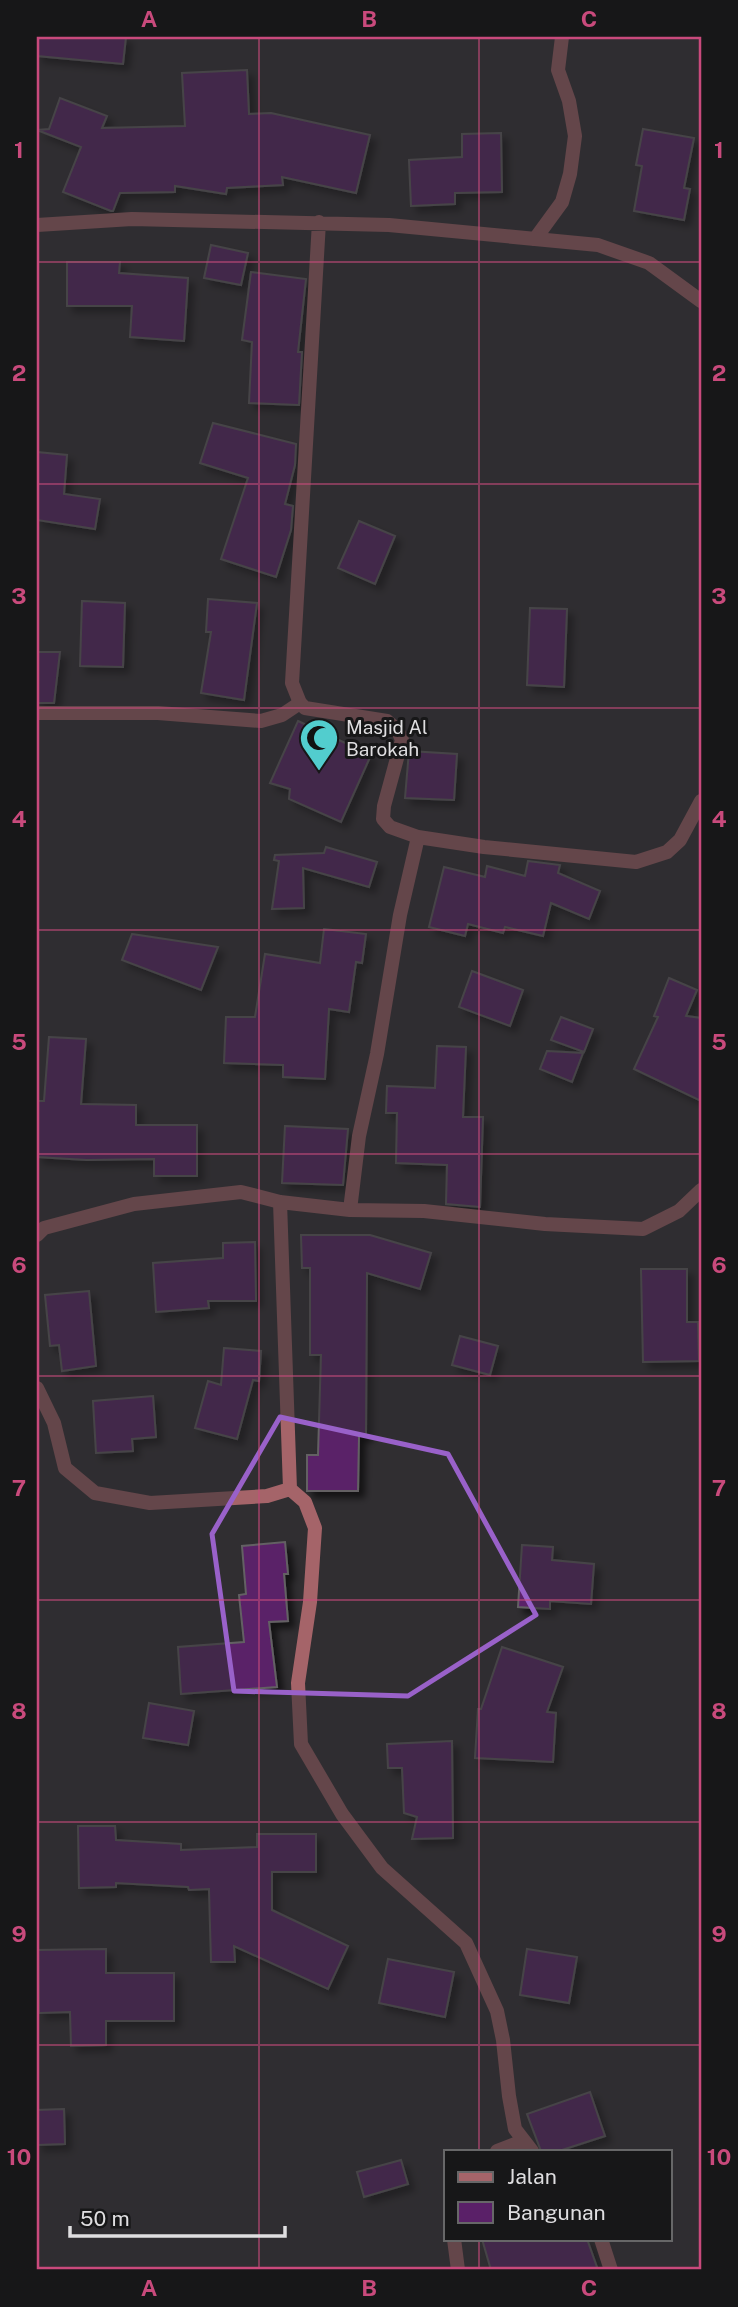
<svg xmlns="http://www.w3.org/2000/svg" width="738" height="2307" font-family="'Public Sans',sans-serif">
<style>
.building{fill:#5a2068;stroke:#636064;stroke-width:2;filter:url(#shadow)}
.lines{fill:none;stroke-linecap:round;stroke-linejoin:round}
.service{stroke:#a56469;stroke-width:14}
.minor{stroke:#a56469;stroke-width:14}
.marked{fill:none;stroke:#9961c9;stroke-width:5;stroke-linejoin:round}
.grid{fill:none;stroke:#c94a7c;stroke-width:2;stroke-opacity:0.55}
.labels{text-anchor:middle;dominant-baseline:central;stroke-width:6;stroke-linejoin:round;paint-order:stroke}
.poi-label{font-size:19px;fill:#dfdee0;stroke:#171718;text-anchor:start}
.neatline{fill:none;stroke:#c94a7c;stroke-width:2.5}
.grid-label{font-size:23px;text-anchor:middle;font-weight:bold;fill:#c94a7c}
</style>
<defs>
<filter id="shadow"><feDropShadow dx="6" dy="6" stdDeviation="3.5" flood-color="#0009"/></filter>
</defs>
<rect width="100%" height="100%" fill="#302e31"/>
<path class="building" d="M 37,37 L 126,37 L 123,64 L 37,56 Z
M 247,70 L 249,114 L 271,113 L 370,135 L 356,193 L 282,177 L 283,185 L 227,188 L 226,194 L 175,186 L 175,192 L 120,193 L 113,211 L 111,211 L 63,192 L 81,147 L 37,130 L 49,129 L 60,98 L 107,116 L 102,128 L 185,126 L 182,73 Z
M 643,129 L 694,138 L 684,188 L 690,189 L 684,220 L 634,211 L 642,166 L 636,165 Z
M 501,133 L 502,192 L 455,193 L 455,204 L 411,206 L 409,160 L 462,157 L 462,134 Z
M 211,245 L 248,253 L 241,285 L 204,278 Z
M 67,262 L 120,262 L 119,273 L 188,278 L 184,341 L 130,337 L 132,306 L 67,306 Z
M 251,272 L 306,279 L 298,352 L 302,352 L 299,405 L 249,403 L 252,342 L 242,340 Z
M 213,423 L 296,444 L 295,465 L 285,504 L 293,506 L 291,530 L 276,577 L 221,559 L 248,478 L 200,463 Z
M 37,452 L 67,455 L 64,494 L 100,499 L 95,529 L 37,520 Z
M 359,521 L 395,536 L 375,584 L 338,568 Z
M 208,599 L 257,603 L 244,700 L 201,693 L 211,632 L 206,632 Z
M 82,601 L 125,603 L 123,667 L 80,666 Z
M 530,608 L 567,609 L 564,687 L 527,685 Z
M 37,652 L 60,652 L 54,703 L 37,703 Z
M 298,721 L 371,755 L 341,822 L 289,799 L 290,789 L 270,783 Z
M 409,751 L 457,754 L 454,800 L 405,798 Z
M 326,847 L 377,862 L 369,887 L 303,868 L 304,908 L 272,909 L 279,861 L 274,860 L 275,855 L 324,853 Z
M 528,861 L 560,865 L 558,873 L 600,891 L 589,919 L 551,903 L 543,936 L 505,927 L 503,933 L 468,924 L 465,936 L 429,927 L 444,867 L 485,877 L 487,866 L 525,876 Z
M 324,929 L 366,934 L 362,963 L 356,962 L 349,1012 L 329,1009 L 325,1079 L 283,1077 L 283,1065 L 224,1063 L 226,1017 L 255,1017 L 265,954 L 320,963 Z
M 132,934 L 218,947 L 201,990 L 122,960 Z
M 472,971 L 523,990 L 510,1026 L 459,1007 Z
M 669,978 L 697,990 L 686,1016 L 701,1018 L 701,1101 L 634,1069 L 658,1017 L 654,1016 Z
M 561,1017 L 593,1029 L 584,1052 L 551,1040 Z
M 49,1037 L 86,1039 L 81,1104 L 136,1105 L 136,1125 L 197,1125 L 197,1176 L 154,1176 L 154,1159 L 87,1160 L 37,1157 L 37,1101 L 44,1101 Z
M 437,1046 L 466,1047 L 463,1117 L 483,1117 L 480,1207 L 446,1204 L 447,1165 L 396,1163 L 397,1113 L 386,1113 L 387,1086 L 435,1088 Z
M 547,1051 L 583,1053 L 572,1082 L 540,1069 Z
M 285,1126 L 348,1129 L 343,1185 L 282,1183 Z
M 301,1235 L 370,1235 L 431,1253 L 420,1289 L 367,1273 L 366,1435 L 359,1435 L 358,1491 L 307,1491 L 307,1455 L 318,1455 L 321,1355 L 310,1355 L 310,1268 L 302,1268 Z
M 255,1242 L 256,1301 L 208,1301 L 209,1308 L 156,1312 L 153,1263 L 223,1258 L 223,1243 Z
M 641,1269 L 687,1269 L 687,1322 L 698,1322 L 699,1361 L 643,1362 Z
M 89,1291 L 96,1366 L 62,1371 L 59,1345 L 50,1346 L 45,1295 Z
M 460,1336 L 498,1346 L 490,1375 L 452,1365 Z
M 224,1348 L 261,1351 L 259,1381 L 253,1380 L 237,1439 L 195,1428 L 208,1381 L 221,1385 Z
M 153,1396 L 156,1437 L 132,1439 L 133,1451 L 96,1453 L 93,1401 Z
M 285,1542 L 288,1574 L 284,1574 L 288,1621 L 269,1622 L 277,1687 L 181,1694 L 178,1647 L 244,1642 L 239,1595 L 246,1594 L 242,1546 Z
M 522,1545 L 553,1547 L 552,1560 L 594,1564 L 591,1604 L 550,1601 L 550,1609 L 518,1607 Z
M 502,1647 L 563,1667 L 547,1712 L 556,1713 L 553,1762 L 475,1758 L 478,1709 L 481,1709 Z
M 149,1703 L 194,1711 L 188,1745 L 143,1738 Z
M 452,1741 L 453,1838 L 412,1839 L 417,1817 L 404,1813 L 402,1768 L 388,1768 L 387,1744 Z
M 78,1826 L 115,1826 L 116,1840 L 181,1844 L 181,1850 L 257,1847 L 257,1834 L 316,1834 L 316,1872 L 272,1872 L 272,1910 L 348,1946 L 328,1989 L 234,1946 L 235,1962 L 211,1962 L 209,1889 L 189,1890 L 188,1887 L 116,1883 L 116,1887 L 79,1888 Z
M 106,1949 L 106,1973 L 174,1973 L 174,2021 L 106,2021 L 106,2045 L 71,2046 L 70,2012 L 39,2013 L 38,1950 Z
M 527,1949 L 577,1957 L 569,2003 L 520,1995 Z
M 388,1959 L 454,1972 L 445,2017 L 379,2003 Z
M 590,2092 L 605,2136 L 559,2151 L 541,2151 L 527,2114 Z
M 64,2109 L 65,2144 L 37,2145 L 37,2110 Z
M 401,2160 L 408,2184 L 364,2197 L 357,2172 Z
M 482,2239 L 587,2239 L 598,2270 L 491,2270 Z"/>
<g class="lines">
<path class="service" d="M 535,239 L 562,202 L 570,174 L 575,136 L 569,101 L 558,70 L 562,37
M 37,713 L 158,713 L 261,721 L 282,715 L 300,703"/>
<path class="minor" d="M 319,222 L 292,683 L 300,703 L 305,708 L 387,721 L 398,731 L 402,740 L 384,806 L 383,819 L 390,827 L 418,837 L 400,915 L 377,1054 L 359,1136 L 350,1210
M 37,225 L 132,219 L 389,225 L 598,245 L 649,263 L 701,301
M 418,837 L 484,847 L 636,862 L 667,852 L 680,840 L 701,801
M 280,1202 L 290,1489
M 37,1235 L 44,1228 L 134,1204 L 241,1192 L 280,1202 L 350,1210 L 424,1211 L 545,1224 L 643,1229 L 679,1211 L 701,1190
M 37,1388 L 54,1423 L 65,1468 L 95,1493 L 150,1503 L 267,1496 L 290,1489 L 305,1502 L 315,1528 L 310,1602 L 298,1683 L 301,1744 L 342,1814 L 382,1868 L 466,1943 L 497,2011 L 503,2040 L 509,2096 L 515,2129 L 532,2151
M 497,2151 L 523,2141
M 454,2239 L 458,2270
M 601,2239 L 611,2270"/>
</g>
<path d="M0 0H738V2307H0ZM 280,1417 L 448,1454 L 536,1615 L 408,1696 L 234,1691 L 212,1534 Z" fill="#302e31" fill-opacity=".55" fill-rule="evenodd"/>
<path class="marked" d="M 280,1417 L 448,1454 L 536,1615 L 408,1696 L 234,1691 L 212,1534 Z"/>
<path class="grid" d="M 259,37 L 259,2270M 479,37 L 479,2151M 37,262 L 701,262M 37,484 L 701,484M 37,708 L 701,708M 37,930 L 701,930M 37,1154 L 701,1154M 37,1376 L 701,1376M 37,1600 L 701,1600M 37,1822 L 701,1822M 37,2045 L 701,2045M 479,2239 L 479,2270"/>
<defs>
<g id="mosque-pin" transform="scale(2.0125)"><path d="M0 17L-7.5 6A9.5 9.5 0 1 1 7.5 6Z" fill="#52cdce" stroke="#171718"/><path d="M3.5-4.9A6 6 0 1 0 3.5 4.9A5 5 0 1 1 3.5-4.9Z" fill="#111"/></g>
</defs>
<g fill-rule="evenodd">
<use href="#mosque-pin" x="319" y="738"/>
</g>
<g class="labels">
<g class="poi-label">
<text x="346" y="727">Masjid Al<tspan x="346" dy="22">Barokah</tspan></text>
</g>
</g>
<rect width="738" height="2307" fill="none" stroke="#171718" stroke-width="77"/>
<rect x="444" y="2150" width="228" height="91" fill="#171718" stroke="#676768" stroke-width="2"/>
<rect x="458" y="2172" width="35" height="10" fill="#a56469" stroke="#676768" stroke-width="2"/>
<text x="507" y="2184" font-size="21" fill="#dfdee0">Jalan</text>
<rect x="458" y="2202" width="35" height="21" fill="#5a2068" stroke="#676768" stroke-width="2"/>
<text x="507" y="2220" font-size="21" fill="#dfdee0">Bangunan</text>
<path d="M70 2226v10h215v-10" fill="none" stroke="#dfdee0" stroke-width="3.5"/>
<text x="80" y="2226" font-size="21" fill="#dfdee0" stroke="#171718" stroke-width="5" paint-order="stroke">50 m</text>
<rect x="38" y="38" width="662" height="2230" class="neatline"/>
<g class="grid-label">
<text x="149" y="27">A</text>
<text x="369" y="27">B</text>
<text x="589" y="27">C</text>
<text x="19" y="158">1</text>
<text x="719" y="158">1</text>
<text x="19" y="381">2</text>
<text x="719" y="381">2</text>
<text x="19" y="604">3</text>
<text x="719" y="604">3</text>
<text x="19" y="827">4</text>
<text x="719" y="827">4</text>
<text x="19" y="1050">5</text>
<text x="719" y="1050">5</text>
<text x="19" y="1273">6</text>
<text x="719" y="1273">6</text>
<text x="19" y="1496">7</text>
<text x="719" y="1496">7</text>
<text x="19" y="1719">8</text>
<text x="719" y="1719">8</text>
<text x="19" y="1942">9</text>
<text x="719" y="1942">9</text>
<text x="19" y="2165">10</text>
<text x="719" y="2165">10</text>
<text x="149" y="2296">A</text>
<text x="369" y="2296">B</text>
<text x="589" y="2296">C</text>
</g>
</svg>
